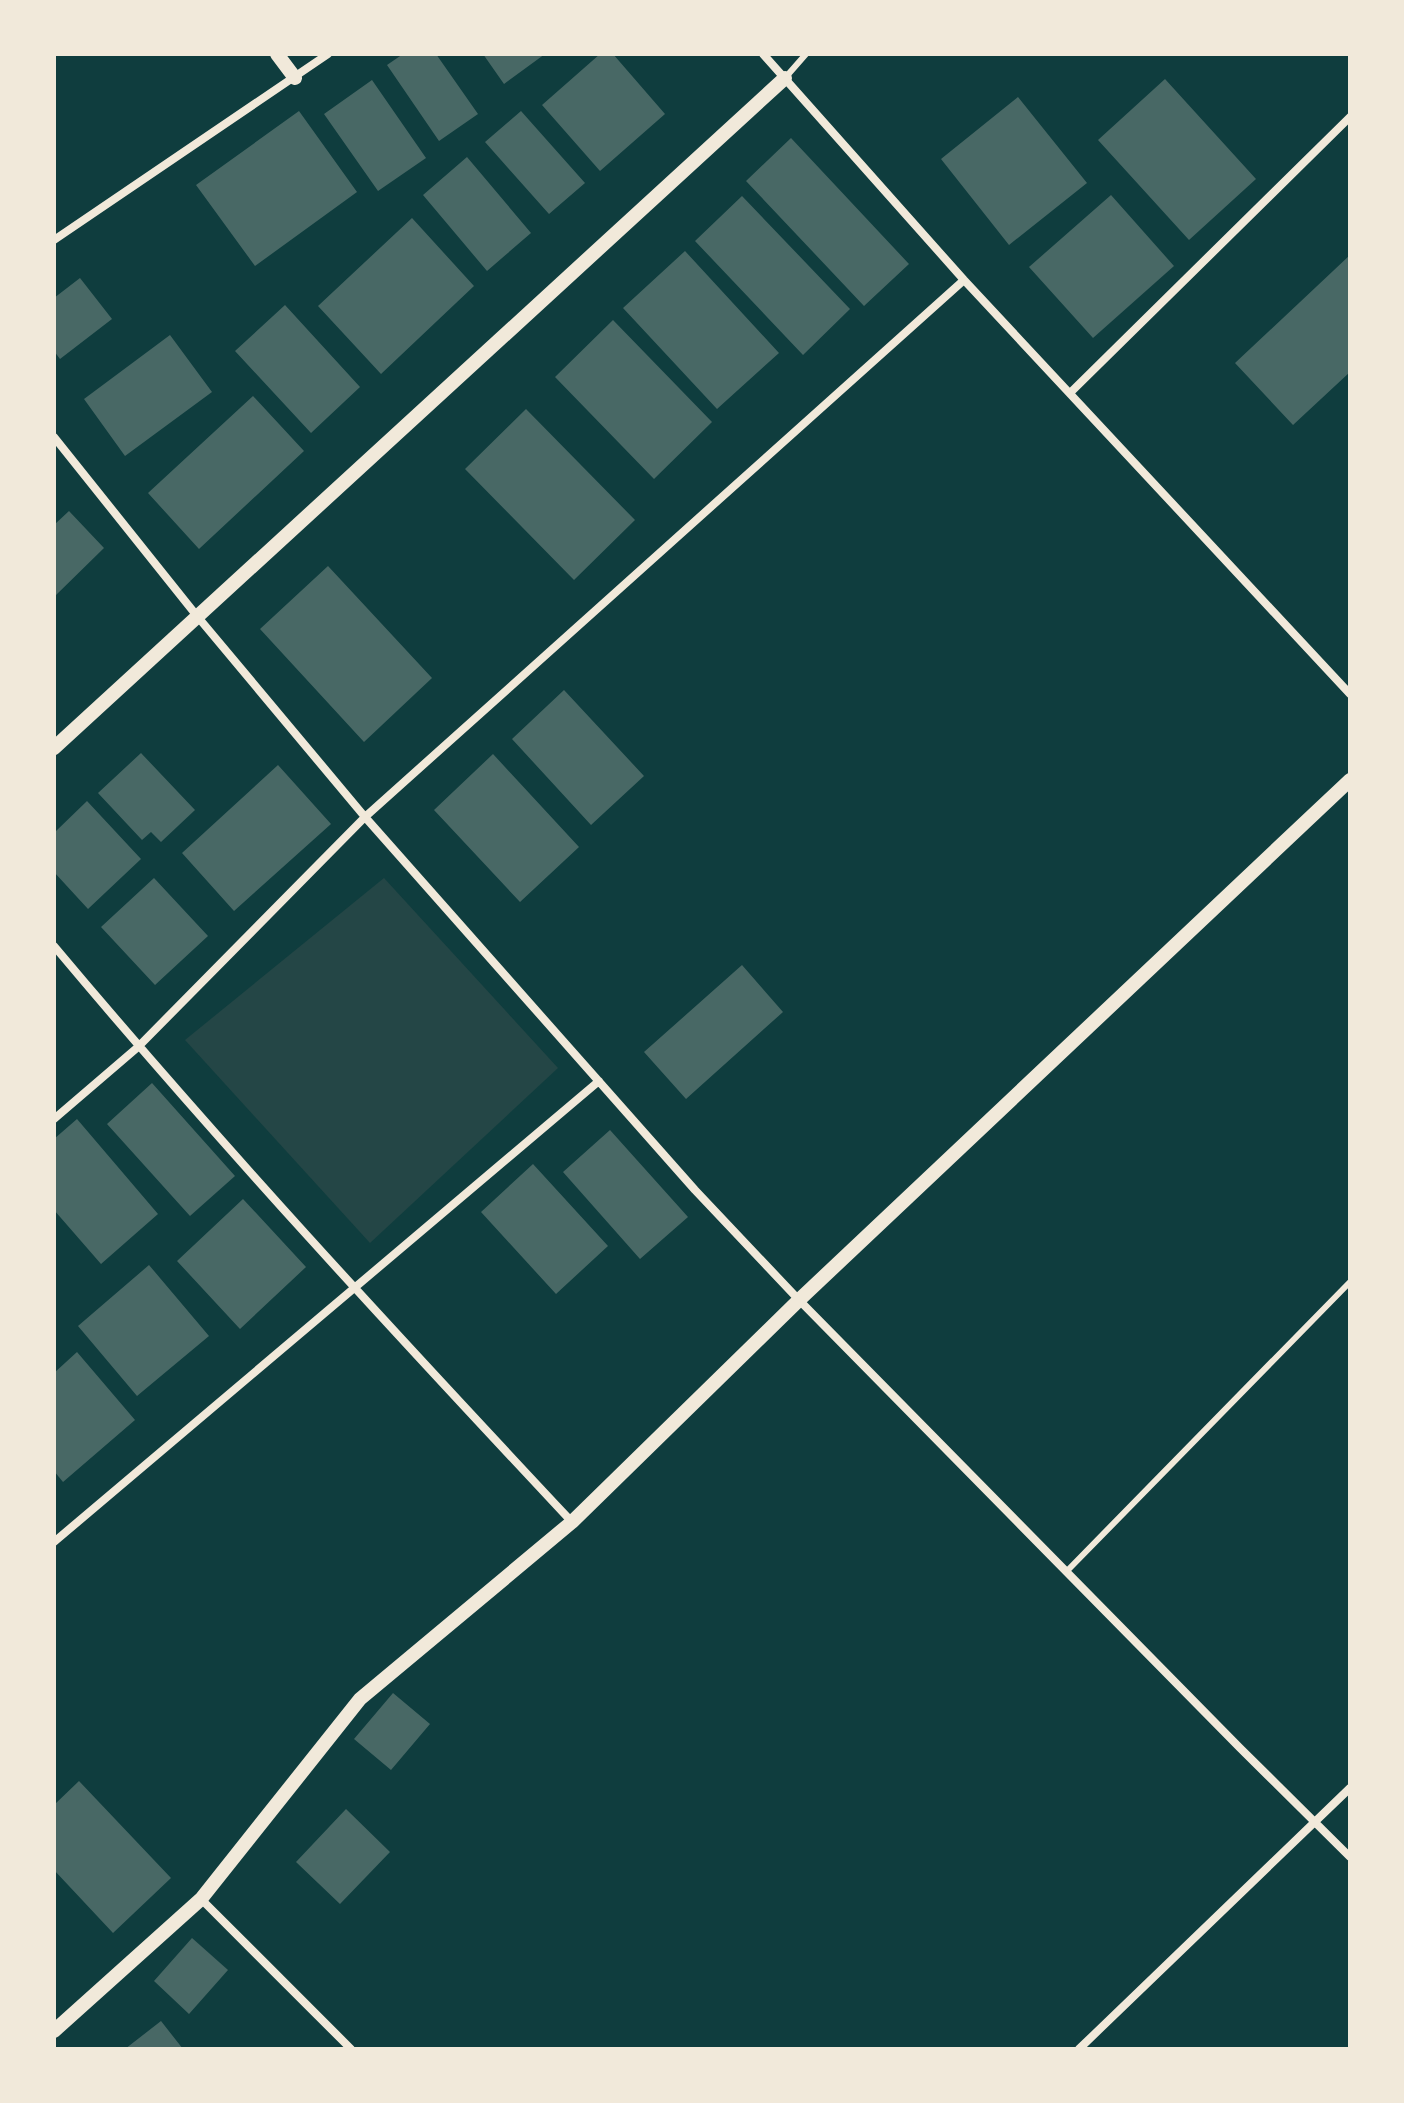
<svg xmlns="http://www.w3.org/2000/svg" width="1404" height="2103" font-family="'Playfair Display',serif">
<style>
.green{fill:#244646}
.building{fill:#486865}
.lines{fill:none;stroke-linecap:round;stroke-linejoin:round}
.service{stroke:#f1e9da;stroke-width:6}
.minor{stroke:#f1e9da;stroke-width:8}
.tertiary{stroke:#f1e9da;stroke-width:14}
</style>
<rect width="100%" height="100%" fill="#0f3d3e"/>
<path class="green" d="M 384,878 L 558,1068 L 370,1243 L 185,1040 Z"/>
<path class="building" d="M 403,54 L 436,54 L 478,114 L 439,141 L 387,65 Z
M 483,54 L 545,54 L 504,84 Z
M 600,54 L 613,54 L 665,114 L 600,171 L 542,105 Z
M 1165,79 L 1256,179 L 1189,240 L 1098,140 Z
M 372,80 L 426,158 L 378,191 L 324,114 Z
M 1018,97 L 1087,183 L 1009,245 L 941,159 Z
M 299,111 L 357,192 L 255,266 L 196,185 Z
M 521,111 L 585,183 L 549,214 L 485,142 Z
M 791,138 L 909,264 L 864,306 L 746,181 Z
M 467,157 L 531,233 L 487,271 L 423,195 Z
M 1111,195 L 1174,266 L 1093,338 L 1029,267 Z
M 742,196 L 850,309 L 803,355 L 695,241 Z
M 412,218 L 474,286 L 381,374 L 318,306 Z
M 685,251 L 779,353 L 717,409 L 623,308 Z
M 1350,255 L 1350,372 L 1293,425 L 1235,363 Z
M 80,278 L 112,319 L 60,359 L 54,351 L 54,298 Z
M 285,305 L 360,387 L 311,433 L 235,351 Z
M 613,320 L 712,422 L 654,479 L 555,377 Z
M 170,335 L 212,392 L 125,456 L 84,399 Z
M 253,396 L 304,451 L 199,549 L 148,493 Z
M 526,409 L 635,520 L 574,580 L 465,469 Z
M 69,511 L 104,548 L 54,597 L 54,525 Z
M 328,566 L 432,678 L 364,742 L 260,629 Z
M 564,690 L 644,776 L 591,825 L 512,739 Z
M 141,753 L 195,810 L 161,842 L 151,832 L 142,840 L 98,793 Z
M 493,754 L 579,847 L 520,902 L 434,810 Z
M 278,765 L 331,824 L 234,911 L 182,853 Z
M 87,801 L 141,859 L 88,909 L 54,872 L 54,833 Z
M 154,878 L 208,936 L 155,985 L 101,927 Z
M 742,965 L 783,1012 L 686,1099 L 644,1052 Z
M 152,1083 L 235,1176 L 190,1216 L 107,1124 Z
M 77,1119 L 158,1214 L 101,1264 L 54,1210 L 54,1139 Z
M 610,1130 L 688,1217 L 640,1259 L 563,1172 Z
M 533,1164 L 608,1246 L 556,1294 L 481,1212 Z
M 243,1199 L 306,1267 L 240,1329 L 177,1261 Z
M 149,1265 L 209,1336 L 137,1396 L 78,1326 Z
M 77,1352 L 135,1420 L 63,1482 L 54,1471 L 54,1373 Z
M 393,1693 L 430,1724 L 391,1770 L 354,1739 Z
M 79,1781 L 171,1878 L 113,1933 L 54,1870 L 54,1805 Z
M 346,1809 L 390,1852 L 340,1904 L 296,1862 Z
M 192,1938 L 228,1970 L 189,2014 L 154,1981 Z
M 161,2021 L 183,2049 L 125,2049 Z"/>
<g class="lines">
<path class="service" d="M 785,78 L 806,54
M 1066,1572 L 1350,1282"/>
<path class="minor" d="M 763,54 L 964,280 L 1350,694
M 54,240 L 328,54
M 1070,393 L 1350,117
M 54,437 L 197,616 L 365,817 L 695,1190 L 799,1300 L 1240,1748 L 1350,1857
M 54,946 C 220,1144 395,1333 572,1522
M 54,1119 L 138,1047 L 365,817 L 964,280
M 54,1542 L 599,1081
M 201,1899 L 351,2049
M 1079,2049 L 1350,1788"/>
<path class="tertiary" d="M 277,54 L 295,78
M 54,748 L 785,78
M 54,2031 L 201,1899 L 360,1699 L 572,1522 L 799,1300 L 1350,780"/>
</g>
<rect width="1404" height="2103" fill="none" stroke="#f1e9da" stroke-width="112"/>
</svg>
